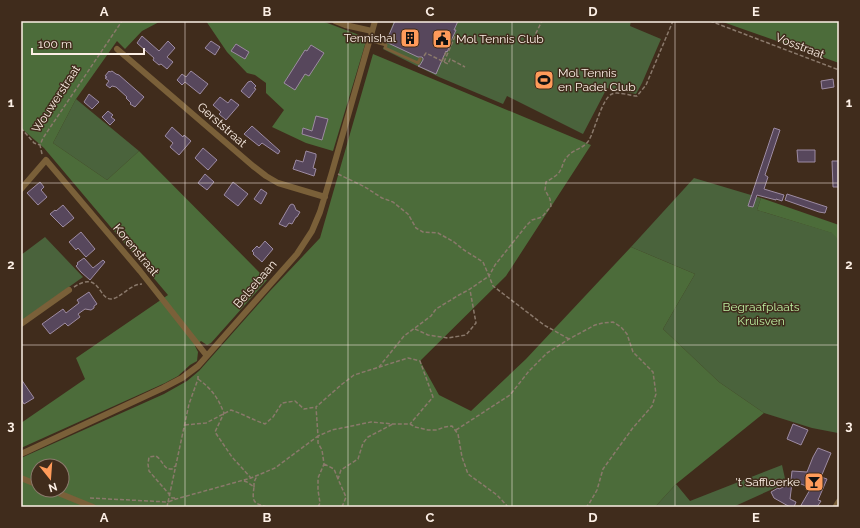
<svg xmlns="http://www.w3.org/2000/svg" width="860" height="528" font-family="Raleway,sans-serif">
<style>
.green{fill:#4a633c}
.forest{fill:#4c6c3a;fill-rule:evenodd}
.building{fill:#57475c;stroke:#9d8ba2}
.lines{fill:none;stroke-linecap:round;stroke-linejoin:round}
.path{stroke:#8a796b;stroke-width:1.5;stroke-dasharray:4 2;stroke-linecap:butt}
.service{stroke:#7a6039;stroke-width:3}
.minor{stroke:#7a6039;stroke-width:6}
.tertiary{stroke:#7a6039;stroke-width:7}
.grid{fill:none;stroke:#fcefe5;stroke-width:1;stroke-opacity:0.55}
.labels{text-anchor:middle;dominant-baseline:central;stroke-width:3;stroke-linejoin:round;paint-order:stroke}
.poi-label{font-size:12px;fill:#fcefe5;stroke:#402c1c;text-anchor:end}
.street-label{font-size:12px;fill:#fcefe5;stroke:#402c1c}
.park-label{font-size:12px;fill:#bdefa1;stroke:#402c1c}
.neatline{fill:none;stroke:#fcefe5;stroke-width:1.5}
.grid-label{font-size:13px;text-anchor:middle;font-weight:bold;fill:#fcefe5}
</style>
<rect width="100%" height="100%" fill="#402c1c"/>
<path class="green" d="M 394,21 L 631,21 L 630,26 L 661,39 L 642,83 L 636,94 L 607,88 L 583,134 L 507,96 L 503,104 L 439,77 L 383,49 Z
M 76,99 L 139,151 L 107,180 L 53,143 Z
M 694,178 L 761,198 L 757,210 L 833,233 L 839,241 L 838,433 L 812,428 L 764,413 L 719,382 L 663,329 L 695,274 L 631,247 Z
M 45,237 L 83,277 L 21,321 L 21,255 Z
M 782,465 L 786,483 L 733,507 L 655,507 L 676,484 L 690,501 Z"/>
<path class="forest" d="M 21,21 L 161,21 L 142,31 L 125,49 L 117,41 L 76,99 L 53,143 L 107,180 L 139,151 L 267,280 L 211,343 L 207,345 L 201,341 L 195,346 L 198,352 L 197,361 L 190,365 L 178,376 L 165,383 L 21,448 L 21,423 L 85,379 L 76,358 L 168,295 L 44,148 L 21,128 Z
M 206,21 L 322,21 L 367,38 L 333,151 L 306,143 L 272,127 L 284,110 L 266,93 L 266,83 L 255,75 L 247,73 L 227,52 Z
M 720,21 L 839,21 L 839,63 Z
M 373,54 L 591,145 L 506,276 L 420,361 L 439,395 L 471,411 L 526,359 L 631,247 L 695,274 L 663,329 L 719,382 L 764,413 L 676,484 L 655,507 L 21,507 L 21,458 L 164,394 L 187,381 L 199,371 L 270,291 L 320,238 ZM 38,466 L 62,466 L 62,490 L 38,490 Z
M 761,198 L 839,225 L 839,241 L 832,233 L 757,210 Z"/>
<path class="building" d="M 395,21 L 458,21 L 454,30 L 456,30 L 449,45 L 450,46 L 447,52 L 446,51 L 436,74 L 418,66 L 420,65 L 423,60 L 423,58 L 422,57 L 418,57 L 386,42 Z
M 142,36 L 159,51 L 168,41 L 175,48 L 167,57 L 173,62 L 167,69 L 161,64 L 159,65 L 153,60 L 154,58 L 137,43 Z
M 211,41 L 220,47 L 215,55 L 205,48 Z
M 236,44 L 249,52 L 245,59 L 231,51 Z
M 311,45 L 324,53 L 309,76 L 305,74 L 295,90 L 284,83 L 305,50 L 307,51 Z
M 109,71 L 110,72 L 112,71 L 116,74 L 119,75 L 144,97 L 135,107 L 130,104 L 131,103 L 126,98 L 127,97 L 116,87 L 112,86 L 110,88 L 106,85 L 109,81 L 105,78 L 107,77 L 105,76 Z
M 191,71 L 208,84 L 200,94 L 185,82 L 182,85 L 177,80 L 182,74 L 186,77 Z
M 833,79 L 834,87 L 822,89 L 821,81 Z
M 251,81 L 256,86 L 254,88 L 256,89 L 249,98 L 241,91 L 248,82 Z
M 89,94 L 99,102 L 92,109 L 84,102 Z
M 220,97 L 228,103 L 231,99 L 239,105 L 226,120 L 219,114 L 221,112 L 213,105 Z
M 108,111 L 113,115 L 111,117 L 115,120 L 110,125 L 102,117 Z
M 316,116 L 328,119 L 322,140 L 302,134 L 303,128 L 312,131 Z
M 252,126 L 280,151 L 278,154 L 262,143 L 259,146 L 244,134 Z
M 172,127 L 183,137 L 184,135 L 191,141 L 179,155 L 170,147 L 173,143 L 165,136 Z
M 774,128 L 780,130 L 765,175 L 768,177 L 764,189 L 784,195 L 782,201 L 776,199 L 776,200 L 757,195 L 753,207 L 748,206 Z
M 203,148 L 217,160 L 208,170 L 195,158 Z
M 797,150 L 815,150 L 815,162 L 798,162 Z
M 306,151 L 316,154 L 316,157 L 313,168 L 316,169 L 314,176 L 293,169 L 296,160 L 303,162 Z
M 832,161 L 839,161 L 839,187 L 833,187 Z
M 205,174 L 214,182 L 207,190 L 198,183 Z
M 40,182 L 44,187 L 41,190 L 47,197 L 38,205 L 27,193 Z
M 233,182 L 248,194 L 238,206 L 224,195 Z
M 261,189 L 267,193 L 261,204 L 254,199 Z
M 787,194 L 827,207 L 825,213 L 819,212 L 785,200 Z
M 292,204 L 294,205 L 296,210 L 300,212 L 297,217 L 296,217 L 292,224 L 289,223 L 286,227 L 279,224 L 290,205 Z
M 63,205 L 74,218 L 63,227 L 50,214 L 55,210 L 56,211 Z
M 81,232 L 95,249 L 86,257 L 78,248 L 76,250 L 69,242 Z
M 265,241 L 273,249 L 262,262 L 253,254 L 254,253 L 252,251 L 257,246 L 259,248 Z
M 84,258 L 93,268 L 103,260 L 105,262 L 90,280 L 81,272 L 76,266 L 78,264 L 77,263 Z
M 89,292 L 97,304 L 94,306 L 94,308 L 91,310 L 85,309 L 78,314 L 80,317 L 68,326 L 65,323 L 50,334 L 42,324 L 63,309 L 66,313 L 79,303 L 77,300 Z
M 21,379 L 34,398 L 24,404 L 21,399 Z
M 793,424 L 808,430 L 801,445 L 787,439 Z
M 818,448 L 831,453 L 821,477 L 827,479 L 818,500 L 821,501 L 817,507 L 800,507 L 811,488 L 791,480 L 792,471 L 807,472 L 813,457 Z
M 792,483 L 790,499 L 796,502 L 794,507 L 790,507 L 774,498 L 771,492 L 778,488 L 779,489 Z"/>
<g class="lines">
<path class="path" d="M 710,21 L 839,70
M 533,39 L 542,21
M 424,56 L 426,53 L 448,64 L 450,59 L 465,67
M 442,61 L 446,52
M 444,62 L 456,34
M 21,128 L 34,143 L 40,145
M 42,154 L 40,145 L 43,138 L 122,21
M 338,174 L 365,187 L 382,198 L 393,202 L 408,214 L 416,228 L 423,232 L 438,233 L 454,242 L 464,250 L 483,262 L 489,276 L 470,289 L 459,295 L 436,309 L 431,316 L 404,336 L 379,367
M 74,287 C 100,270 98,299 111,299 C 120,299 130,284 142,284
M 415,329 L 428,335 L 448,338 L 466,335 L 476,323 L 470,290
M 569,339 L 544,325 L 493,286 L 489,276 L 495,265 L 526,226 L 532,220 L 542,217 L 551,206 L 550,199 L 545,190 L 546,182 C 551,179 558,175 560,171 C 563,166 563,161 567,157 C 573,149 584,149 589,140 C 595,130 602,98 612,94 C 618,91 630,96 637,96 L 646,85 L 673,21
M 198,379 C 212,389 218,398 224,413 L 215,432 L 232,457 L 251,478
M 185,425 L 206,423 L 231,410 C 243,414 253,420 265,424 L 273,417 L 282,403 L 295,401 L 304,409 L 316,407
M 456,430 L 510,395 L 529,371 L 547,353 L 569,339 L 595,325 L 603,323 L 613,322 L 621,327 L 627,334 L 633,352 L 653,372 L 656,394 L 652,406 L 632,429 L 603,469 L 597,490 L 589,504 L 586,507
M 324,464 L 334,469 L 338,479
M 244,481 L 247,482 L 254,487 C 252,502 253,503 267,507
M 254,487 L 254,482 L 257,476
M 90,498 L 168,502 L 189,404 L 198,379 L 198,374
M 175,498 L 172,498 L 169,494 L 149,471 L 148,464 L 149,457 L 156,456 C 157,457 159,458 160,460 C 165,465 164,469 172,469 L 175,466
M 167,507 L 168,502 L 176,499 L 251,478 L 275,468 L 318,436 L 316,407 L 341,385 L 354,375 L 408,358 L 420,361 L 433,397 L 410,424
M 318,507 L 320,503 L 318,490 L 318,478 L 324,464 L 322,450 L 318,443 L 318,436 L 332,430 L 371,422 L 393,424 L 410,424 L 415,427 L 428,430 L 436,430 L 445,427 L 452,426 L 458,434 L 462,457 L 468,474 L 497,495 L 508,507
M 342,507 L 346,497 L 338,479 L 341,470 L 358,459 L 363,443 L 368,437 L 393,424"/>
<path class="service" d="M 369,40 L 386,45 L 385,48 L 418,63 L 420,59"/>
<path class="minor" d="M 335,21 L 345,25 L 372,31
M 117,49 L 253,166 L 266,176 L 278,183 L 325,197
M 21,189 L 46,160 L 140,271 L 207,356
M 21,324 L 69,290
M 21,454 L 163,388 L 182,378 L 198,366 L 297,254 L 312,231 L 320,212 L 332,172 L 375,21
M 21,478 L 38,485
M 51,490 L 93,507"/>
<path class="tertiary" d="M 836,507 L 839,502"/>
</g>
<path class="grid" d="M 185,21 L 185,507M 348,21 L 348,507M 512,21 L 512,507M 675,21 L 675,507M 21,183 L 839,183M 21,345 L 839,345"/>
<defs>
<g id="building-square" transform="scale(1)"><rect x="-9" y="-9" width="18" height="18" rx="4" fill="#ff9b5a" stroke="#402c1c"/><path d="M-4-6H4V6H1V3H-1V6H-4ZM-2.5-4.3h1.7v1.8h-1.7ZM.8-4.3h1.7v1.8H.8ZM-2.5-1h1.7V.8h-1.7ZM.8-1h1.7V.8H.8Z" fill="#111"/></g>
<g id="civic-square" transform="scale(1)"><rect x="-9" y="-9" width="18" height="18" rx="4" fill="#ff9b5a" stroke="#402c1c"/><path d="M-.6-6.5H3V-4.5H.6V-3L4-1V1h2V6H-6V1h2V-1L-.6-3ZM-1.2 2.5V6h2.4V2.5Z" fill="#111"/></g>
<g id="stadium-square" transform="scale(1)"><rect x="-9" y="-9" width="18" height="18" rx="4" fill="#ff9b5a" stroke="#402c1c"/><path d="M0-5a6.5 5 0 1 0 0 10a6.5 5 0 1 0 0-10ZM-3.5-1.8h7v3.6h-7Z" fill="#111"/></g>
<g id="bar-square" transform="scale(1)"><rect x="-9" y="-9" width="18" height="18" rx="4" fill="#ff9b5a" stroke="#402c1c"/><path d="M-6-5H6L.8 .8V4.5H3.5V6h-7V4.5H-.8V.8Z" fill="#111"/></g>
</defs>
<g fill-rule="evenodd">
<use href="#building-square" x="410" y="38"/>
<use href="#civic-square" x="442" y="39"/>
<use href="#stadium-square" x="544" y="80"/>
<use href="#bar-square" x="814" y="482"/>
</g>
<g class="labels">
<g class="poi-label">
<text x="396" y="38">Tennishal</text>
<text x="456" y="39" text-anchor="start">Mol Tennis Club</text>
<text x="558" y="73" text-anchor="start">Mol Tennis<tspan x="558" dy="14">en Padel Club</tspan></text>
<text x="800" y="482">'t Saffloerke</text>
</g>
<g class="street-label">
<text transform="translate(800 46) rotate(21)">Vosstraat</text>
<text transform="translate(56 99) rotate(-57)">Wouwerstraat</text>
<text transform="translate(222 125) rotate(41)">Gerststraat</text>
<text transform="translate(136 250) rotate(50)">Korenstraat</text>
<text transform="translate(255 284) rotate(-49)">Belsebaan</text>
</g>
<g class="park-label">
<text x="761" y="307">Begraafplaats<tspan x="761" dy="14">Kruisven</tspan></text>
</g>
</g>
<rect width="860" height="528" fill="none" stroke="#402c1c" stroke-width="44"/>
<g transform="translate(50 478) rotate(163)"><circle r="19" fill="#402c1c" stroke="#8b7a6c"/>
<path d="M0-3L7 15L0 10L-7 15Z" fill="#ff9b5a"/>
<text y="-6" font-size="11" font-weight="bold" text-anchor="middle" fill="#fcefe5">N</text>
</g>
<path d="M32 48v6h112v-6" fill="none" stroke="#fcefe5" stroke-width="2"/>
<text x="38" y="48" font-size="12" fill="#fcefe5" stroke="#402c1c" stroke-width="3" paint-order="stroke">100 m</text>
<rect x="22" y="22" width="816" height="484" class="neatline"/>
<g class="grid-label">
<text x="104" y="16">A</text>
<text x="267" y="16">B</text>
<text x="430" y="16">C</text>
<text x="593" y="16">D</text>
<text x="756" y="16">E</text>
<text x="11" y="107">1</text>
<text x="849" y="107">1</text>
<text x="11" y="269">2</text>
<text x="849" y="269">2</text>
<text x="11" y="430">3</text>
<text x="849" y="430">3</text>
<text x="104" y="522">A</text>
<text x="267" y="522">B</text>
<text x="430" y="522">C</text>
<text x="593" y="522">D</text>
<text x="756" y="522">E</text>
</g>
</svg>
